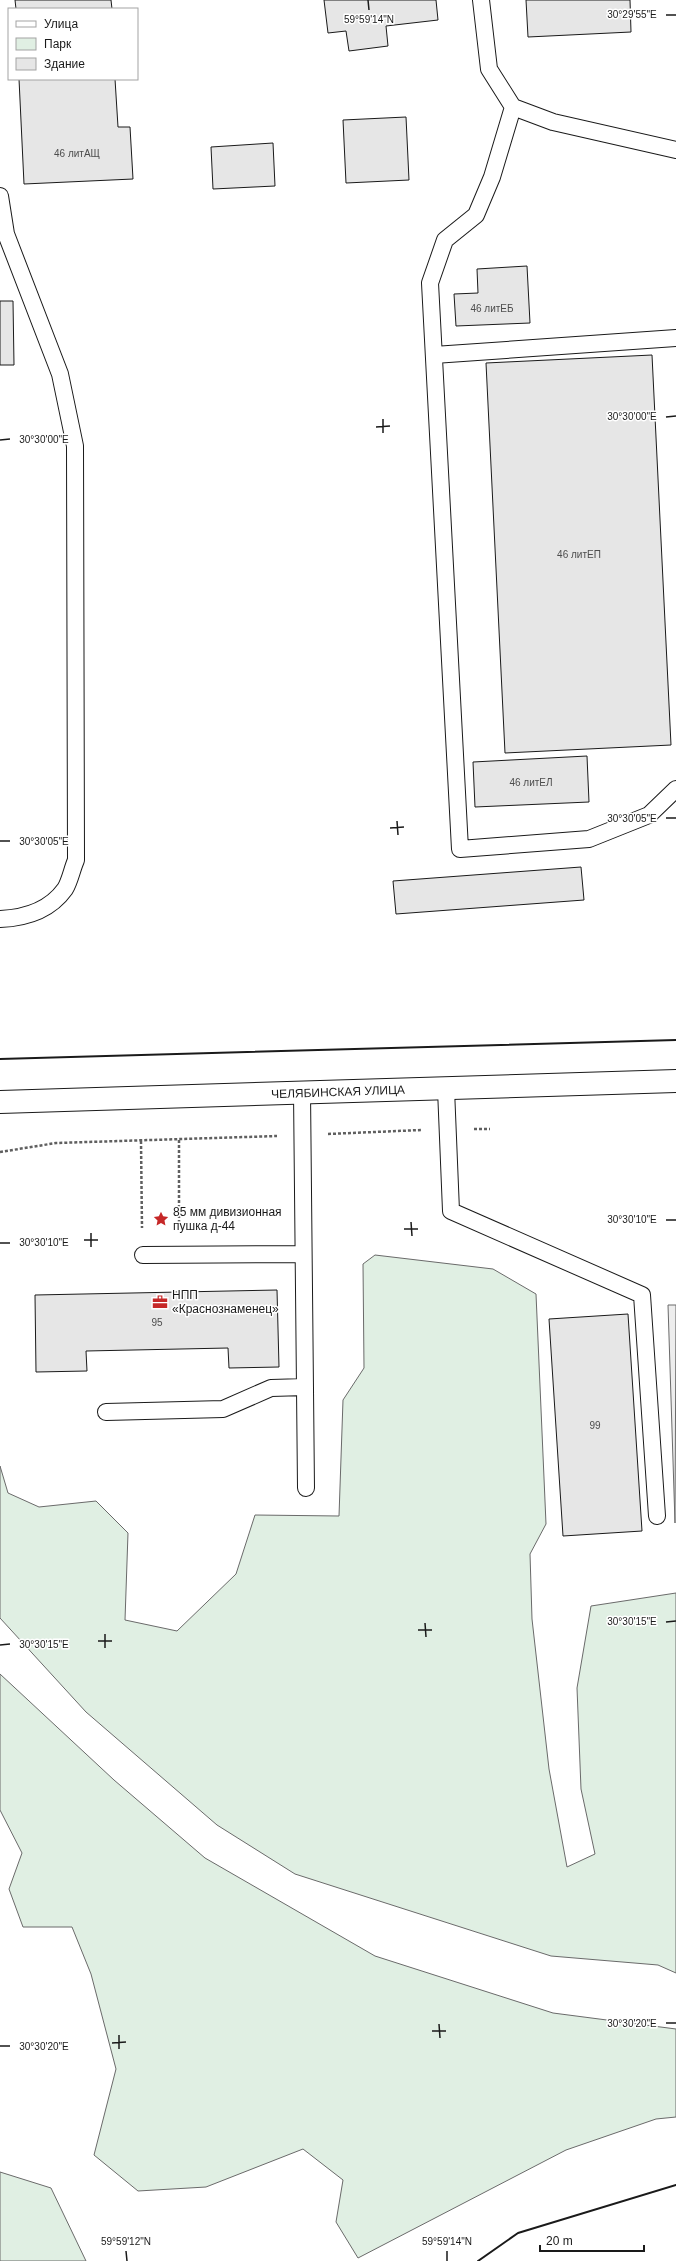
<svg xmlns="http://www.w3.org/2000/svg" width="676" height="2261" font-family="Arial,sans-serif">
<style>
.green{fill:#e0efe3;stroke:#6a6a6a}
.parking{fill:#ededed;stroke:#6a6a6a}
.building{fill:#e6e6e6;stroke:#1a1a1a}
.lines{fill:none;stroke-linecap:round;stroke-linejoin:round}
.lane-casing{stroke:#1a1a1a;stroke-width:18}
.secondary-casing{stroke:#1a1a1a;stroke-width:24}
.path{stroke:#5f5f5f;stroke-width:2.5;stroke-dasharray:3 2;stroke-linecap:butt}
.lane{stroke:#fff;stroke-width:16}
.secondary{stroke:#fff;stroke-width:22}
.wall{stroke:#1a1a1a;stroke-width:2}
.ticks{fill:none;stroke:#1a1a1a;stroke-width:1.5}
.labels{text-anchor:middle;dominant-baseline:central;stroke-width:3;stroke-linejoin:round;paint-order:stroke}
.number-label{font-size:10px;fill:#4d4d4d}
.street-label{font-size:12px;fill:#1a1a1a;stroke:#fff}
.poi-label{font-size:12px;fill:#1a1a1a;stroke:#fff;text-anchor:start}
.ticks-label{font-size:10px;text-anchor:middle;fill:#1a1a1a;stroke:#fff;stroke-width:3;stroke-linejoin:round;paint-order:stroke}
</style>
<rect width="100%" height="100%" fill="#fff"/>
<path class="green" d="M 375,1255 L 493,1269 L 536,1294 L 546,1524 L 530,1554 L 532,1619 L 549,1769 L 567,1867 L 595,1854 L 581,1789 L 577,1688 L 591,1606 L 676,1593 L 676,1973 L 658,1965 L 551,1956 L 295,1874 L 217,1825 L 86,1712 L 0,1618 L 0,1466 L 8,1493 L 39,1507 L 96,1501 L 128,1533 L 125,1620 L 177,1631 L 236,1574 L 255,1515 L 339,1516 L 343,1400 L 364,1368 L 363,1264 Z
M 0,1674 L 114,1780 L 205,1858 L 375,1956 L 553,2013 L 676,2029 L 676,2117 L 656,2119 L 566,2150 L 358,2258 L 336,2222 L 343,2180 L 303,2149 L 206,2187 L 138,2191 L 94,2155 L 116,2069 L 91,1974 L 72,1927 L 23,1927 L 9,1889 L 22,1853 L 0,1810 Z
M 0,2172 L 51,2188 L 86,2261 L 0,2261 Z"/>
<path class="parking" d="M 668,1305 L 676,1305 L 675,1523 Z"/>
<path class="building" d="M 15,0 L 111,0 L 112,9 L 16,9 Z
M 324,0 L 436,0 L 438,20 L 386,26 L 388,46 L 349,51 L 346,31 L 328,33 Z
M 526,0 L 630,0 L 631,32 L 528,37 Z
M 19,79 L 115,79 L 118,127 L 130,127 L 133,179 L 24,184 Z
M 406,117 L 409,180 L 346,183 L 343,120 Z
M 273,143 L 275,186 L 213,189 L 211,147 Z
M 527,266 L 530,323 L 456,326 L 454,294 L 478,293 L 477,269 Z
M 0,301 L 13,301 L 14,365 L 0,365 Z
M 652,355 L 671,745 L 505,753 L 486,363 Z
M 587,756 L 589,802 L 475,807 L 473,762 Z
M 581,867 L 584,900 L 396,914 L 393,881 Z
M 277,1290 L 279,1367 L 229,1368 L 228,1348 L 86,1351 L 87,1371 L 36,1372 L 35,1295 Z
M 628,1314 L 642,1531 L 563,1536 L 549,1319 Z"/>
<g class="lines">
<g class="lane-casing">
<path id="lane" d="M 481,0 L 489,69 L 513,107 L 553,122 L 676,150
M 513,107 L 492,177 L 476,215 L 445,240 L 430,283 L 460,849 L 589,839 L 649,815 L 676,789
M 0,196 L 6,234 L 60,374 L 75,446 L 76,860 C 72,869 70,881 65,889 C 50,910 25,918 0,919
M 434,355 L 676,338
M 446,1089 L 451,1211 L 642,1295 L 657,1516
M 302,1092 L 306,1488
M 143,1255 L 302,1254
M 106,1412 L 223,1409 L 271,1388 L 305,1387"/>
</g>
<g class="secondary-casing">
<path id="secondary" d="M 0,1102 L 676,1081"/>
</g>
<path class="path" d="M 474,1129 L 490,1129
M 328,1134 L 421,1130
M 141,1141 L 142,1228
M 0,1152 L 56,1143 L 277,1136
M 179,1228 L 179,1140"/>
<use href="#lane" class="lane"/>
<use href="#secondary" class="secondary"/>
<path class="wall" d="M 0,1059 L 676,1040
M 478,2261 L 518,2233 L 676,2185"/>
</g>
<path class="ticks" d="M 368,0 L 369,10M 666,15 L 676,15M 666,417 L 676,416M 383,419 L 383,433M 376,427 L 390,426M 0,440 L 10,439M 666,818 L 676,818M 397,821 L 398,835M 390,828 L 404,827M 0,841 L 10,841M 666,1220 L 676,1220M 411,1222 L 412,1236M 404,1229 L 418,1229M 91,1233 L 91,1247M 84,1240 L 98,1240M 0,1243 L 10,1243M 666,1622 L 676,1621M 425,1623 L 426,1637M 418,1630 L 432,1630M 105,1634 L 105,1648M 98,1641 L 112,1641M 0,1645 L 10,1644M 666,2023 L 676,2023M 439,2024 L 440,2038M 432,2031 L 446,2031M 119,2035 L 119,2049M 112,2043 L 126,2042M 0,2046 L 10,2046M 126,2251 L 127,2261M 447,2251 L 447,2261"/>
<defs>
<g id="sight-bare" transform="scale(1.2)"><path d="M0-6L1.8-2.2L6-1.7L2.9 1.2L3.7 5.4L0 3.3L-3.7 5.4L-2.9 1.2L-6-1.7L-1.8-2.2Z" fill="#c62828" stroke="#fff" stroke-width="2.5" paint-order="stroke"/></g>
<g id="office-bare" transform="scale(1.2)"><path d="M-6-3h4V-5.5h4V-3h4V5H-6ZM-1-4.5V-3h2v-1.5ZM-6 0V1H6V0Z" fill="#c62828" stroke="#fff" stroke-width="2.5" paint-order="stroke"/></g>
</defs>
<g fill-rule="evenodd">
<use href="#sight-bare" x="161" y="1219"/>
<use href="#office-bare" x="160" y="1302"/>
</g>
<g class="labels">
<g class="number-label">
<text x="77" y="153">46 литАЩ</text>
<text x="492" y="308">46 литЕБ</text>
<text x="579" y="554">46 литЕП</text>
<text x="531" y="782">46 литЕЛ</text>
<text x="157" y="1322">95</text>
<text x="595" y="1425">99</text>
</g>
<g class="street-label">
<text transform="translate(338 1092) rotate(-2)">ЧЕЛЯБИНСКАЯ УЛИЦА</text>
</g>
<g class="poi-label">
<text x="173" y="1212">85 мм дивизионная<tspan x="173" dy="14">пушка д-44</tspan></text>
<text x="172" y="1295">НПП<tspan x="172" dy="14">«Краснознаменец»</tspan></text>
</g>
</g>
<g class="ticks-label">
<text x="632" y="18">30°29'55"E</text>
<text x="369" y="23">59°59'14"N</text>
<text x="632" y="420">30°30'00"E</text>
<text x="44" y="443">30°30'00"E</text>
<text x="632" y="822">30°30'05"E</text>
<text x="44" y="845">30°30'05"E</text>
<text x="632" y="1223">30°30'10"E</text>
<text x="44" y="1246">30°30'10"E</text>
<text x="632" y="1625">30°30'15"E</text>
<text x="44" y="1648">30°30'15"E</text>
<text x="632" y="2027">30°30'20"E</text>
<text x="44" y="2050">30°30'20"E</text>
<text x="126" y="2245">59°59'12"N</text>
<text x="447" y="2245">59°59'14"N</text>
</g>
<rect x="8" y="8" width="130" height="72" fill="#ffffff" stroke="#a3a3a3"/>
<rect x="16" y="21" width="20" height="6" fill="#ffffff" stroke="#a3a3a3"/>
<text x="44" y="28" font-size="12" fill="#1a1a1a">Улица</text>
<rect x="16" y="38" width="20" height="12" fill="#e0efe3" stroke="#a3a3a3"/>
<text x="44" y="48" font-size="12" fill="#1a1a1a">Парк</text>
<rect x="16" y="58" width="20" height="12" fill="#e6e6e6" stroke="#a3a3a3"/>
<text x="44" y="68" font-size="12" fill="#1a1a1a">Здание</text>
<path d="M540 2245v6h104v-6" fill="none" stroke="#1a1a1a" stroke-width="2"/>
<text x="546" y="2245" font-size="12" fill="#1a1a1a" stroke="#ffffff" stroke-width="3" paint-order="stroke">20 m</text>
</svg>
